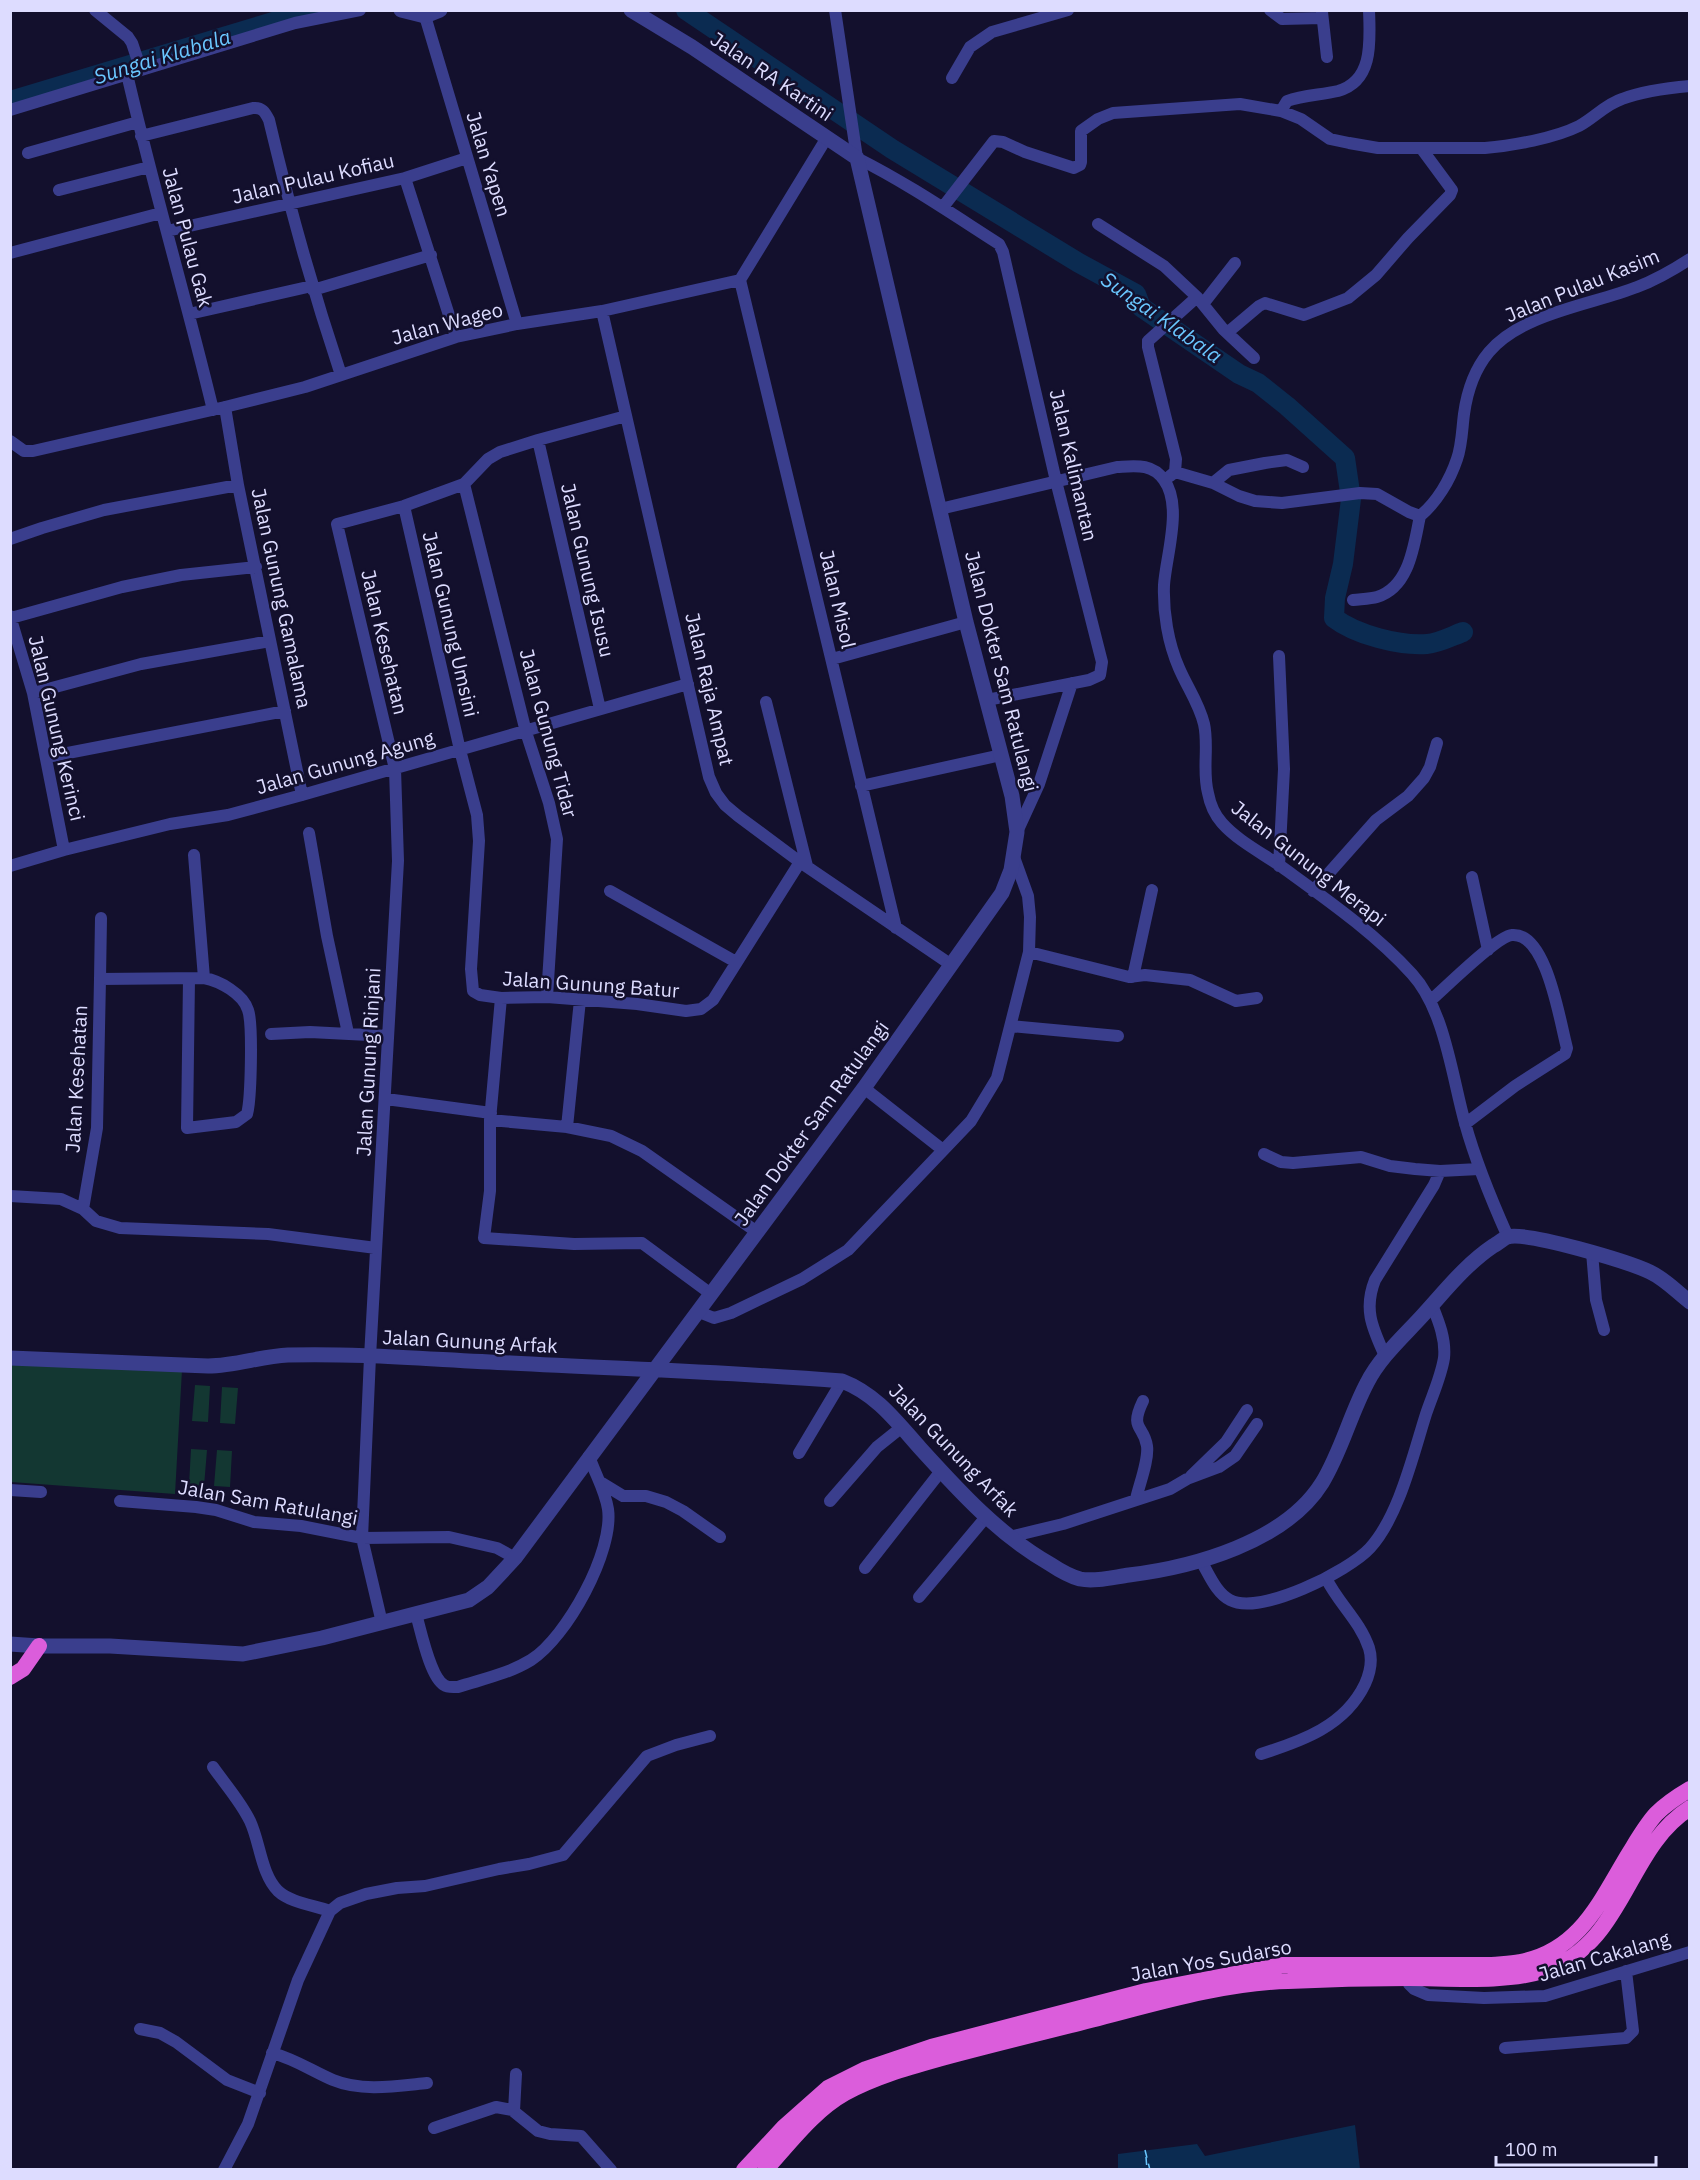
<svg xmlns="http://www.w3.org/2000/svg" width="1700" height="2180" font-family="'IBM Plex Sans',sans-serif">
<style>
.green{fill:#133732}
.water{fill:#0b2b51}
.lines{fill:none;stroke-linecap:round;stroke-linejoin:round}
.river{stroke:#0b2b51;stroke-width:20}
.ferry{stroke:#6ac7ff;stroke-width:1.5;stroke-dasharray:8 6;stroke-linecap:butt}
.minor{stroke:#3a3e8d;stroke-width:12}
.tertiary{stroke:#3a3e8d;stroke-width:15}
.trunk{stroke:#db5ddb;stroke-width:16}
.labels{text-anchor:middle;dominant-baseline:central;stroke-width:5;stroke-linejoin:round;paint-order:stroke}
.street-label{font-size:20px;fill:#dddcff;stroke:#13102d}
.water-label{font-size:21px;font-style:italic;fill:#6ac7ff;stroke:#13102d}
</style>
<rect width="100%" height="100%" fill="#13102d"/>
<path class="green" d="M 11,1363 L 182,1370 L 175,1494 L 11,1482 Z
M 195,1385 L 210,1386 L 208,1422 L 192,1421 Z
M 222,1387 L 238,1388 L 235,1424 L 220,1423 Z
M 191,1449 L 207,1450 L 204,1486 L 189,1485 Z
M 217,1450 L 232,1451 L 230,1487 L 214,1486 Z"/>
<path class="water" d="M 1355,2125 L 1360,2169 L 1118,2169 L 1118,2154 L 1197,2144 L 1205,2156 Z"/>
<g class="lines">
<path class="river" d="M 686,10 L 892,149 L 1079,263 L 1136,294 L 1141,307 L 1239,374 L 1258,383 L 1287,406 L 1345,458 L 1351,499 L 1343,564 L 1335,598 L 1334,618 C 1356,635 1400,646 1427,644 C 1439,643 1452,636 1463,632
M 10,101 L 313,10"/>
<path class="ferry" d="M 1145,2150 L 1150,2170
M 1146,2157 L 1147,2170"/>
<path class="minor" d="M 95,10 L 128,37 L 132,43 L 141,70
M 835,10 L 857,158 C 907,183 952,214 999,244 L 1003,252 L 1056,481 L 1102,662 L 1100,675 L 1089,680 L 987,700
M 1270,10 L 1282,19 L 1322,18
M 1322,12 L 1327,57
M 425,16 L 517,324
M 127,74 C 153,187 186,298 213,410
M 952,78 L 970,47 L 992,32 L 1068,10
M 10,110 L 295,23 L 360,10
M 1281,111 L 1287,101 C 1303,95 1321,95 1338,91 C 1374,81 1370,40 1369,10
M 141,136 L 253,108 C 262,107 265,112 269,120 C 289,206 313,291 341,375
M 28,153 L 138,122
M 405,178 L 456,337
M 59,190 L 149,167
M 943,207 L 994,141 L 1003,142 L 1025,152 L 1074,168 L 1080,165 L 1081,162 L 1081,131 L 1098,119 L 1113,113 L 1240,104 L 1281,111 L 1301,119 L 1330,139 L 1349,143 L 1378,148 L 1485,148 C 1512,146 1555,138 1579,126 C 1594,118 1606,104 1622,99 C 1643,91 1667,88 1690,86
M 1098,224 L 1164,266 L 1197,297
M 167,231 L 405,178 L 467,158
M 10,253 L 161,213
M 740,280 L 896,928
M 313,290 L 431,255
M 1203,304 L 1235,263
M 602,311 L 709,777 L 716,793 L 725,805 L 738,816 L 800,862 L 950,964
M 189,314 L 312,286
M 1227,333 L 1259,306 L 1265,303 L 1304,315 L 1348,298 L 1376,275 L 1408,238 L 1450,195 L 1452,190 L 1421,148
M 225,407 L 238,485 L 302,795
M 538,440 L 600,709
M 10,441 L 24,451 L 33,451 L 225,407 L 305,387 L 456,337 L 517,324 L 602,311 L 740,280 L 826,139
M 1175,472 L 1213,483 L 1239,496 L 1255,501 L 1282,503 L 1360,493 L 1377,494 L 1409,512 L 1420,516 C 1437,502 1450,480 1457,459 C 1462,445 1462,429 1464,414 C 1467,392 1474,370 1489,352 C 1522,313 1591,305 1637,287 C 1656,280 1673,270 1690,259
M 1170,476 L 1175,472 L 1176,459 L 1148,347 L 1148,341 L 1197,297 L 1223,329 L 1254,358
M 1213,483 L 1229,470 L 1265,463 L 1287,460 L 1303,467
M 464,484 L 526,732 L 549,803 L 557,839 L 547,997
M 404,506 L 460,750 L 477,815 L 479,841 L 471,969 L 473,991 L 480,995 L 501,998 L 547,997 L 637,1004 L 686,1011 L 701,1009 L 713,1000 L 800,862
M 940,509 L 1117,467 C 1135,466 1152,463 1164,480 C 1183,506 1166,556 1164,585 C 1163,612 1168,643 1179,668 C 1187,687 1199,703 1204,724 C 1209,746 1202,771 1208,793 C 1210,804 1214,814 1222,823 C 1238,841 1262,853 1282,867 C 1326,899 1375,933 1412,974 C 1445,1010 1452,1077 1465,1123 C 1476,1163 1491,1199 1508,1237
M 10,539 L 42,528 L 104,510 L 238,485
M 1353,600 C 1361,599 1370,599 1377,597 C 1410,587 1414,544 1420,516
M 10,616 L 33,693 L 64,850
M 11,618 L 122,587 L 181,575 L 256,567
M 1279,656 L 1284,769 L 1279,866
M 832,659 L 966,622
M 33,693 L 141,664 L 270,641
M 766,702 L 807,866
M 47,757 L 285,711
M 861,786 L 1001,755
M 1017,832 L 1039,784 L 1072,683
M 309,833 L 327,936 L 348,1033
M 194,855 L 204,978
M 10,866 L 64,850 L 170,824 L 228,815 L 302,795 L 688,684
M 1472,877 L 1488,950
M 610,891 L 736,962
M 1313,891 L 1376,820 L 1408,796 L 1424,778 L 1430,767 L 1437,743
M 1029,952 L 1129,977 L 1145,975 L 1190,980 L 1236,1001 L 1257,998
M 1133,977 L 1152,890
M 100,979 L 101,918
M 501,998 L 490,1120 L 490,1191 L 484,1238 L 574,1244 L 642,1243 L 711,1294
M 1430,1001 C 1445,988 1497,936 1512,935 C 1547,932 1560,1023 1567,1048 L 1565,1054 L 1515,1086 L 1465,1124
M 1011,1026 L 1118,1036
M 271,1034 L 310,1032 L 388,1036
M 864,1088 L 943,1150
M 386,1099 L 491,1113
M 490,1120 L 567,1127 L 611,1136 L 642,1151 L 757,1232
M 567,1127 L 580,1000
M 1264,1154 L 1281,1162 L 1293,1163 L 1361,1157 L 1390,1166 L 1415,1169 L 1440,1171 L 1479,1169
M 10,1196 L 61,1199 L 83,1209 L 96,1221 L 120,1228 L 268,1234 L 376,1248
M 83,1209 L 97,1128 L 100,979 L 204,978 C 220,981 243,994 248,1010 C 253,1024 251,1100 247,1114 L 236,1122 L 187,1128 L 189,979
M 1592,1252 L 1596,1300 L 1604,1330
M 699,1312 L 714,1318 L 731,1313 L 802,1279 L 848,1250 L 971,1121 L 997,1078 L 1029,952 L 1030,917 L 1028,896 L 1014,857
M 1385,1356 C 1373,1329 1363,1310 1375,1280 L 1434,1185 L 1440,1171
M 799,1453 L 842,1381
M 1191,1476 L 1226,1442 L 1247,1410
M 600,1482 L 623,1496 L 646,1496 L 666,1502 L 683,1511 L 720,1537
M 10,1490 L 41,1492
M 1136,1499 C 1139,1485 1149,1460 1147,1446 C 1144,1425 1129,1430 1143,1401
M 120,1501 L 196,1507 L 216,1510 L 254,1522 L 301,1526 L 362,1538 L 449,1537 L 497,1548 L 515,1558
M 830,1501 L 877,1447 L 902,1427
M 1009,1537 L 1063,1524 L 1170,1489 L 1187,1479 L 1219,1467 L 1235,1456 L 1257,1424
M 1201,1561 C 1209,1574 1216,1593 1230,1600 C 1260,1616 1349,1571 1370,1548 C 1399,1516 1413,1455 1426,1414 C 1432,1396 1441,1377 1444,1358 C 1446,1340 1439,1322 1432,1305
M 865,1568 L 941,1471
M 919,1597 L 986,1517
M 416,1614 C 421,1631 430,1677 444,1685 C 448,1688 453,1687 458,1687 C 483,1679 508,1674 531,1660 C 567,1637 614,1551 608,1509 C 605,1490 595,1474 589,1456
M 382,1623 L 362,1538 L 370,1357 L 398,861 L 395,769 L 337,524 L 404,506 L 464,484 L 488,459 L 500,452 L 538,440 L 626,416
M 1261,1754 C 1302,1741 1345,1726 1365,1684 C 1370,1673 1373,1661 1369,1648 C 1360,1621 1338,1603 1326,1578
M 213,1767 C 225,1784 241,1802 250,1821 C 260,1842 261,1874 278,1891 C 291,1903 314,1905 330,1911
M 1405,1973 L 1409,1984 L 1414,1989 L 1428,1995 L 1484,1998 L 1545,1996 L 1690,1952
M 140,2029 L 160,2033 L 176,2042 L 227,2080 L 260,2093
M 1505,2048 L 1626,2038 L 1633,2031 L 1626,1971
M 272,2053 C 295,2059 312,2071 333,2080 C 362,2092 397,2086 427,2083
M 514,2111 L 516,2074
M 434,2128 L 496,2107 L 512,2110 L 538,2131 L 550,2134 L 581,2136 L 611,2170
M 224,2170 L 248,2124 L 298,1980 L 330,1911 L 340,1903 L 366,1894 L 397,1888 L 425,1886 L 499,1869 L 529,1864 L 563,1855 L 647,1756 L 676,1745 L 710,1736"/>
<path class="tertiary" d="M 401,10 L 425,16 L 440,10
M 10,1358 L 208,1366 C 236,1366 261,1356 288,1355 C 362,1353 437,1360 511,1363 C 621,1369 731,1372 842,1381 C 876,1394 896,1421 920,1448 C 959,1491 999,1535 1050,1564 C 1059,1570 1069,1576 1080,1579 C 1095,1582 1114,1577 1129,1575 C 1194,1567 1285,1542 1322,1483 C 1341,1452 1350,1415 1367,1383 C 1380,1357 1404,1336 1423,1315 C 1445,1291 1465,1265 1493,1246 C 1497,1244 1503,1239 1507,1237 C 1527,1231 1629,1262 1650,1272 C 1665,1279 1677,1292 1690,1302
M 10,1644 L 39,1646 L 110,1646 L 243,1654 L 322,1638 L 469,1600 L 488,1587 L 515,1558 L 864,1088 L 1002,893 L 1011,870 L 1017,832 L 1012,796 L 966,622 L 857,158 L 692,47 L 631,10"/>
<path class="trunk" d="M 10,1677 L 23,1669 L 39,1646
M 744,2170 L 784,2127 L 828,2088 L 866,2069 L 931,2047 L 1146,1991 L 1282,1965 L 1492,1965 C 1501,1964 1511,1964 1520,1962 C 1581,1951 1601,1899 1630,1852 C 1638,1839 1646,1825 1656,1814 C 1666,1804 1678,1796 1690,1789
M 765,2170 C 789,2144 813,2111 845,2093 C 874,2077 906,2068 938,2059 C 982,2047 1027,2036 1071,2025 C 1141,2008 1216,1983 1288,1981 C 1328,1979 1369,1978 1409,1978 C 1450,1978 1507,1983 1546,1970 C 1625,1943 1626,1848 1690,1808"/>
</g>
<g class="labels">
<g class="street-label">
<text transform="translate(772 76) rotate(34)">Jalan RA Kartini</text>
<text transform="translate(489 164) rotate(73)">Jalan Yapen</text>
<text transform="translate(313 178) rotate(-13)">Jalan Pulau Kofiau</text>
<text transform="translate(188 237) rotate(75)">Jalan Pulau Gak</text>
<text transform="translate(1582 285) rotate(-22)">Jalan Pulau Kasim</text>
<text transform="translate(447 323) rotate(-15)">Jalan Wageo</text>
<text transform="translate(1074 465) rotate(77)">Jalan Kalimantan</text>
<text transform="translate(588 570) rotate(77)">Jalan Gunung Isusu</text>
<text transform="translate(282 598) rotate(78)">Jalan Gunung Gamalama</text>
<text transform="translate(838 599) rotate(77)">Jalan Misol</text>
<text transform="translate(451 624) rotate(77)">Jalan Gunung Umsini</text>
<text transform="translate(385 642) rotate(77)">Jalan Kesehatan</text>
<text transform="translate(1002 671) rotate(76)">Jalan Dokter Sam Ratulangi</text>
<text transform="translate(710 689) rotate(77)">Jalan Raja Ampat</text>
<text transform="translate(57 728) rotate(77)">Jalan Gunung Kerinci</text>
<text transform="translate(549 733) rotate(75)">Jalan Gunung Tidar</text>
<text transform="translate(345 762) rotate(-16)">Jalan Gunung Agung</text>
<text transform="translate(1309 863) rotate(38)">Jalan Gunung Merapi</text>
<text transform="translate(591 984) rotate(4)">Jalan Gunung Batur</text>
<text transform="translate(368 1062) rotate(-87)">Jalan Gunung Rinjani</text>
<text transform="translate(76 1079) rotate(-87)">Jalan Kesehatan</text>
<text transform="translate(811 1123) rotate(-54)">Jalan Dokter Sam Ratulangi</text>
<text transform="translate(470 1341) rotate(3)">Jalan Gunung Arfak</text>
<text transform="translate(954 1450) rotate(46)">Jalan Gunung Arfak</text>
<text transform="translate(268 1502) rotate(10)">Jalan Sam Ratulangi</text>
<text transform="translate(1604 1956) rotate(-16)">Jalan Cakalang</text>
<text transform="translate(1211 1960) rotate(-10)">Jalan Yos Sudarso</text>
</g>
<g class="water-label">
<text transform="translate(162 56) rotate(-17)">Sungai Klabala</text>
<text transform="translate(1162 317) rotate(35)">Sungai Klabala</text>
</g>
</g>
<rect width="1700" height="2180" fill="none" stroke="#dddcff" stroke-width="24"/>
<path d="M1496 2156v9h160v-9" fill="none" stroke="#dddcff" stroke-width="3"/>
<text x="1505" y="2156" font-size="18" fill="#dddcff" stroke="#13102d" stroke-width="4.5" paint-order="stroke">100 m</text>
</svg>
